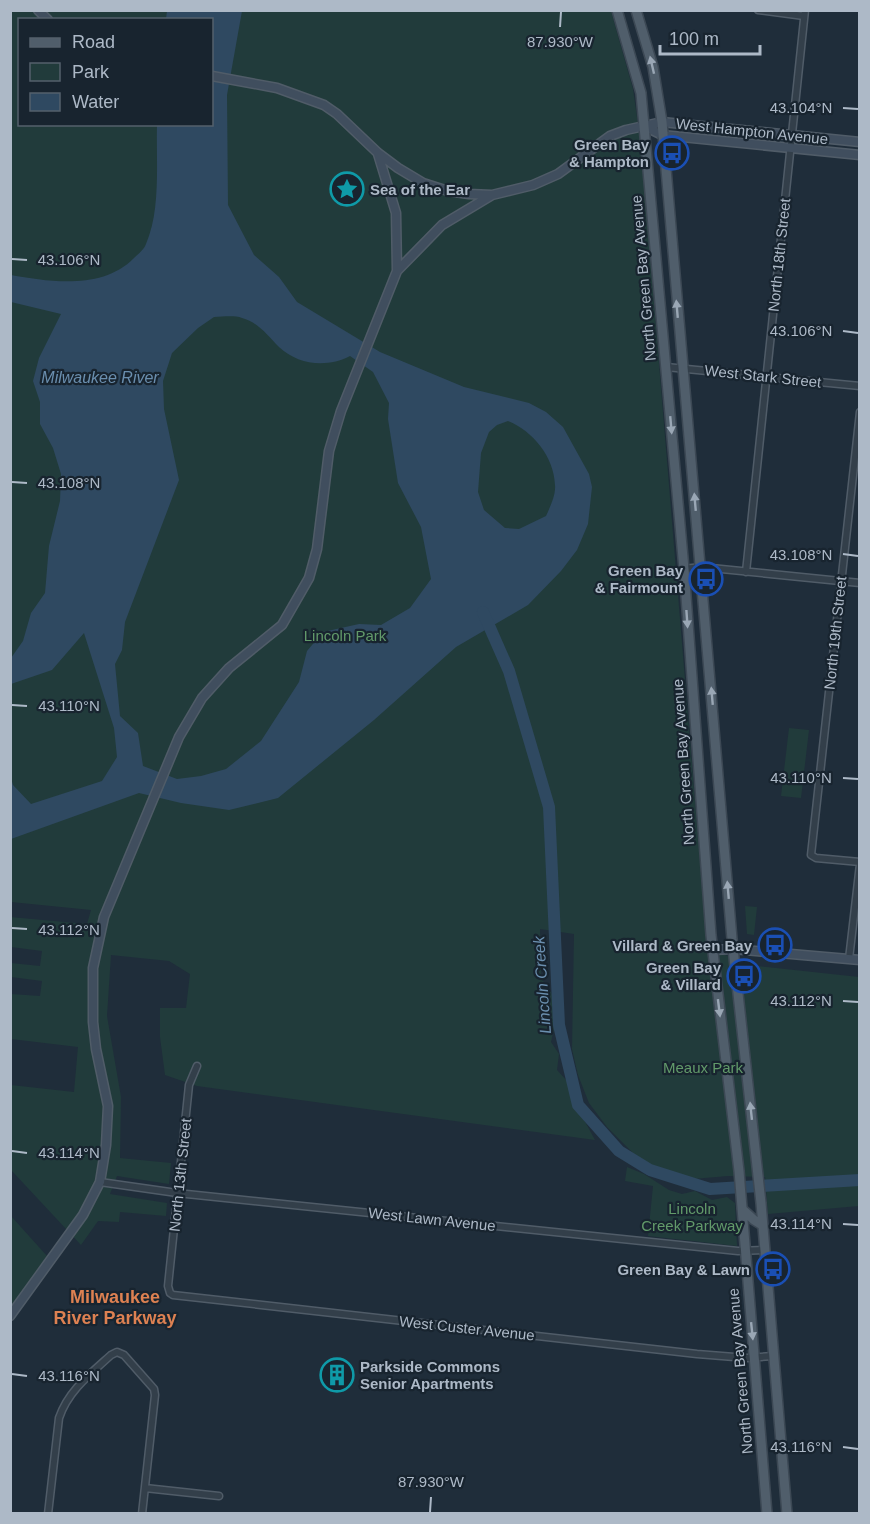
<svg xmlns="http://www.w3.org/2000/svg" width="870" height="1524" font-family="Arial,sans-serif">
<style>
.green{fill:#213b3b;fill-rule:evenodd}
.water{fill:#2f4961;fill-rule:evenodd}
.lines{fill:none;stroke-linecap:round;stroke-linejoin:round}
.river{stroke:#2f4961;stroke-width:12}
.street-casing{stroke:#505c68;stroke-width:9}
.secondary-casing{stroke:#505c68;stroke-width:11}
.primary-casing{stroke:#3c4854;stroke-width:12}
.street{stroke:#333f4a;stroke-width:6}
.secondary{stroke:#404e5e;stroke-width:8}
.primary{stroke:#505e6b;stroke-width:9}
.oneway{fill:#9aa7b5}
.ticks{fill:none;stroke:#adb9c7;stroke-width:2}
.labels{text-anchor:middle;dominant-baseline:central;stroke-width:4.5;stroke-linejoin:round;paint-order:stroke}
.street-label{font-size:15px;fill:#adb9c7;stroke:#18242f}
.poi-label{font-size:15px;font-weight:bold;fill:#adb9c7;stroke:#18242f;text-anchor:end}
.park-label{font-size:15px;fill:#629a6a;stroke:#18242f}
.water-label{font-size:16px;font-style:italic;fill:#6a8eae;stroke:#18242f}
.quarter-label{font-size:18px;font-weight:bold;fill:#dd8152;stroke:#18242f}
.ticks-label{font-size:15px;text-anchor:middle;fill:#adb9c7;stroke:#18242f;stroke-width:4.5;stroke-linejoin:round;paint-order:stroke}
</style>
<rect width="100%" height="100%" fill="#1f2d3a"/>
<path class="green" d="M 11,11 L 611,11 L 633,89 L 641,145 L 707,947 L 748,965 L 859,977 L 859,1206 L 768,1214 L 765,1177 L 728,1176 L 693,1179 L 668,1174 L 638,1158 L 607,1127 L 589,1103 L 578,1075 L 572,1049 L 574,934 L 540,929 L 541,978 L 554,997 L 554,1029 L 551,1042 L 559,1054 L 557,1070 L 568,1082 L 575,1103 L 595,1140 L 197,1086 L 165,1075 L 160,1037 L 160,1008 L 186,1008 L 190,974 L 169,961 L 111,955 L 107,1016 L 121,1097 L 120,1158 L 171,1163 L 169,1184 L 117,1176 L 110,1194 L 167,1203 L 166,1216 L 120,1212 L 119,1222 L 98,1221 L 81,1245 L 11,1170 L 11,1085 L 74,1092 L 78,1047 L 11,1039 L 11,994 L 40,996 L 42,981 L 11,977 L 11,963 L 40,966 L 42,951 L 11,947 L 10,917 L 87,924 L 91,910 L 11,902 ZM 20,20 L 212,20 L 212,124 L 20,124 Z
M 789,728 L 809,730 L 801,798 L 781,796 Z
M 745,906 L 757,907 L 754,935 L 747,934 Z
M 627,1167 L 644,1174 L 669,1190 L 682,1194 L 695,1191 L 712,1200 L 727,1197 L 735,1203 L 737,1246 L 648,1236 L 653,1186 L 625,1181 Z
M 11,1216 L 47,1256 L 11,1306 Z"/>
<path class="water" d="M 167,11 L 242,11 L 227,95 L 228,205 L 254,255 L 279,277 L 297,302 L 380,352 L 464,387 L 529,403 L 546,412 L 563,427 L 589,474 L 592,487 L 588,524 L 577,550 L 561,571 L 528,605 L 456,647 L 374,720 L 278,798 L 229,810 L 181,803 L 139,793 L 11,839 L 10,775 L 13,785 L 31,804 L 102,781 L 117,757 L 114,728 L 84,633 L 52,670 L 11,684 L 11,658 L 23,641 L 31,613 L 45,593 L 49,546 L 60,501 L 61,474 L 53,448 L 40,424 L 40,402 L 33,381 L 39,358 L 61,314 L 11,302 L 11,275 C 50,282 103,290 134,258 C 138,254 144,250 146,244 C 161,210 156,162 157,125 L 212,124 L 212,20 L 166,19 ZM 214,317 C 222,317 234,315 242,318 C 258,322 268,336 279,347 C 298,365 327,368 350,356 L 373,372 L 389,403 L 388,419 L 398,483 L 421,527 L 431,579 L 410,608 L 381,625 L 359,624 L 323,632 L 307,651 L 299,682 L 261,741 L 226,769 L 201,776 L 177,779 L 143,766 L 138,733 L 120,716 L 115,664 L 122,650 L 125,622 L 179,480 L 164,409 L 163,381 L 172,353 L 198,328 ZM 508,421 C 533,431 554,457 555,485 C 556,495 550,507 546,516 L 519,529 L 505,528 L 484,510 L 478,492 L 481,453 L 489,432 L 497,425 Z"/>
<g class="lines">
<path class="river" d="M 483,612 L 509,671 L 549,807 L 559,1025 L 578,1105 L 619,1151 L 650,1170 L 710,1189 L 860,1180"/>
<g class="street-casing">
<path id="street" d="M 758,10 L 804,16
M 666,367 L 860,386
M 860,412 L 811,855 L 816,858 L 860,862
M 684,569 L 701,567 L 860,583
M 746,572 L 805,10
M 849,959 L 860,864
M 197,1066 L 189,1085 L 168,1286 L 170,1293 L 173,1295 L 697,1354 L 747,1358 L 773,1356
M 100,1182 L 177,1193 L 738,1251 L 764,1250
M 145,1488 L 219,1496
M 48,1514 L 59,1418 C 68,1391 90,1374 111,1355 L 117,1352 L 124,1355 L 154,1389 L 155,1395 L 142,1514"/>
</g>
<g class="secondary-casing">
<path id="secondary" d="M 38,10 L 48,20
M 212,76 L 277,88 L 324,105 L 337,114 L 378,153 L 398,168 L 423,183 L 448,191 L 469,194 L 492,195 L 533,185 L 558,174 L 610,136 L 626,130 L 662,122 L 860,142
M 644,126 L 662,135 L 860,155
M 378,154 L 396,213 L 397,271
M 712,950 L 733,949 L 860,960
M 10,1316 L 83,1215 L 100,1182 L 106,1145 L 108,1106 L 96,1049 L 93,1022 L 93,968 L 104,917 L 179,737 L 202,698 L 229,668 L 282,625 L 309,578 L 317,549 L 329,451 L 341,411 L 397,271 L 442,225 L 492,195"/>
</g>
<g class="primary-casing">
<path id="primary" d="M 617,10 L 641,93 L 644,126 L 684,569 L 711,935 L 739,1171 L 767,1514
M 636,10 L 653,67 L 662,122 L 732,939 L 761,1203 L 787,1514
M 742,1209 L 754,1220 L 762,1225"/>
</g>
<use href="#street" class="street"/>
<use href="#secondary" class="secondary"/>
<use href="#primary" class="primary"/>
</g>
<defs><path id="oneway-solid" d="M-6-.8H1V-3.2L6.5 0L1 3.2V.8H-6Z" transform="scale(1.5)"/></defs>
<g class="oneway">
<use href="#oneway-solid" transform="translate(652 65) rotate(-103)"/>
<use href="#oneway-solid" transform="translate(677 309) rotate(-95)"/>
<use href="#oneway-solid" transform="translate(671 425) rotate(85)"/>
<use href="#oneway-solid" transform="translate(695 502) rotate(-95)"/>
<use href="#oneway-solid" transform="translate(687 619) rotate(86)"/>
<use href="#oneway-solid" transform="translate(712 696) rotate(-95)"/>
<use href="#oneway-solid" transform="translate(728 890) rotate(-95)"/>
<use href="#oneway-solid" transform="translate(719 1008) rotate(83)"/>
<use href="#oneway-solid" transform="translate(751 1111) rotate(-96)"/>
<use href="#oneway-solid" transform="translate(752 1331) rotate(84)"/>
</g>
<path class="ticks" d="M 560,27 L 561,12M 843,108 L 858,109M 12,259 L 27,260M 843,331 L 858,333M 12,482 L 27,483M 843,554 L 858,556M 12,705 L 27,706M 843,778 L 858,779M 12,928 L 27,929M 843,1001 L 858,1002M 12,1151 L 27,1153M 843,1224 L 858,1225M 12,1374 L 27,1376M 843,1447 L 858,1449M 430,1512 L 431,1497"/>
<defs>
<g id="bus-ring" transform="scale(1.725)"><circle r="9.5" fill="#18242f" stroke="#1a4fb4" stroke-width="1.5"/><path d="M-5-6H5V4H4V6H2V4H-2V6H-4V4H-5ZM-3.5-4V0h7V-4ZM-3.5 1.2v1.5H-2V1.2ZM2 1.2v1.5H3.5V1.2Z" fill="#1a4fb4"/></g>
<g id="sight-ring" transform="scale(1.725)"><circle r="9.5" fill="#18242f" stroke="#0f9aa8" stroke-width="1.5"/><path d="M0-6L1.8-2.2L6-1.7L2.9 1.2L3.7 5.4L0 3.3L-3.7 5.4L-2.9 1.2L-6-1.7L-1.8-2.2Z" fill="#0f9aa8"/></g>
<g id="building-ring" transform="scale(1.725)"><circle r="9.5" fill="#18242f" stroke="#0f9aa8" stroke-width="1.5"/><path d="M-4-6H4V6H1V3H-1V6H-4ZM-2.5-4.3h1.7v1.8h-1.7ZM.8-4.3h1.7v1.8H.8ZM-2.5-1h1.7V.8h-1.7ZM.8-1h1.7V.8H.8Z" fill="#0f9aa8"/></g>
</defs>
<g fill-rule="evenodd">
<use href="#bus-ring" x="672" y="153"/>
<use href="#sight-ring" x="347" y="189"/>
<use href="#bus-ring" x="706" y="579"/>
<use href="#bus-ring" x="775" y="945"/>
<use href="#bus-ring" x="744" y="976"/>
<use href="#bus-ring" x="773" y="1269"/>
<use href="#building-ring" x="337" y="1375"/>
</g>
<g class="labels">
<g class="street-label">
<text transform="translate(752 131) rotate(6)">West Hampton Avenue</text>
<text transform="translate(779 255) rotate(-84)">North 18th Street</text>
<text transform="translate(643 278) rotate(-95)">North Green Bay Avenue</text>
<text transform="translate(763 376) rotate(6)">West Stark Street</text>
<text transform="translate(835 633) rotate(-84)">North 19th Street</text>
<text transform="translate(683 762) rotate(-94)">North Green Bay Avenue</text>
<text transform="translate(180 1175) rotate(-84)">North 13th Street</text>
<text transform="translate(432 1219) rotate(6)">West Lawn Avenue</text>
<text transform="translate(467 1328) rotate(6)">West Custer Avenue</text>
<text transform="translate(740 1371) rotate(-95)">North Green Bay Avenue</text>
</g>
<g class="poi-label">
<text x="649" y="144">Green Bay<tspan x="649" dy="17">&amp; Hampton</tspan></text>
<text x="370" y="189" text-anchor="start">Sea of the Ear</text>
<text x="683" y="570">Green Bay<tspan x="683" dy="17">&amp; Fairmount</tspan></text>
<text x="752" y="945">Villard &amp; Green Bay</text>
<text x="721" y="967">Green Bay<tspan x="721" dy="17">&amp; Villard</tspan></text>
<text x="750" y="1269">Green Bay &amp; Lawn</text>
<text x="360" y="1366" text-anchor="start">Parkside Commons<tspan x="360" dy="17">Senior Apartments</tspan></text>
</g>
<g class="park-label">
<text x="345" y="635">Lincoln Park</text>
<text x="703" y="1067">Meaux Park</text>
<text x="692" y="1208">Lincoln<tspan x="692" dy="17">Creek Parkway</tspan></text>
</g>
<g class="water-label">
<text x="100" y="377">Milwaukee River</text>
<text transform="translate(542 985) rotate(-94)">Lincoln Creek</text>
</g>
<g class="quarter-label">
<text x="115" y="1297">Milwaukee<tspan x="115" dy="21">River Parkway</tspan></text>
</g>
</g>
<g class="ticks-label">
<text x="560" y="47">87.930°W</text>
<text x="801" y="113">43.104°N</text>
<text x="69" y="265">43.106°N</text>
<text x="801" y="336">43.106°N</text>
<text x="69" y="488">43.108°N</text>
<text x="801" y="560">43.108°N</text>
<text x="69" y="711">43.110°N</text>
<text x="801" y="783">43.110°N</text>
<text x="69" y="935">43.112°N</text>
<text x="801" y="1006">43.112°N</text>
<text x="69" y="1158">43.114°N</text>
<text x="801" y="1229">43.114°N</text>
<text x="69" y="1381">43.116°N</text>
<text x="801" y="1452">43.116°N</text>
<text x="431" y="1487">87.930°W</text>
</g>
<rect width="870" height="1524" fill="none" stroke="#adb9c7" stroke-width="24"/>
<rect x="18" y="18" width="195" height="108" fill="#18242f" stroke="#54606c" stroke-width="1.5"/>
<rect x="30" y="38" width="30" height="9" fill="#505e6b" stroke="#54606c" stroke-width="1.5"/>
<text x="72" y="48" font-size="18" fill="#adb9c7">Road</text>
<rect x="30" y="63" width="30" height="18" fill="#213b3b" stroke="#54606c" stroke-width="1.5"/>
<text x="72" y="78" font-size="18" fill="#adb9c7">Park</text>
<rect x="30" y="93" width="30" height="18" fill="#2f4961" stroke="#54606c" stroke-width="1.5"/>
<text x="72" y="108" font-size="18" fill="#adb9c7">Water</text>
<path d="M660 45v9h100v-9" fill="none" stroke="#adb9c7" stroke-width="3"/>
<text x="669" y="45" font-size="18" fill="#adb9c7" stroke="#18242f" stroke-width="4.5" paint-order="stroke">100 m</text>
</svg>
